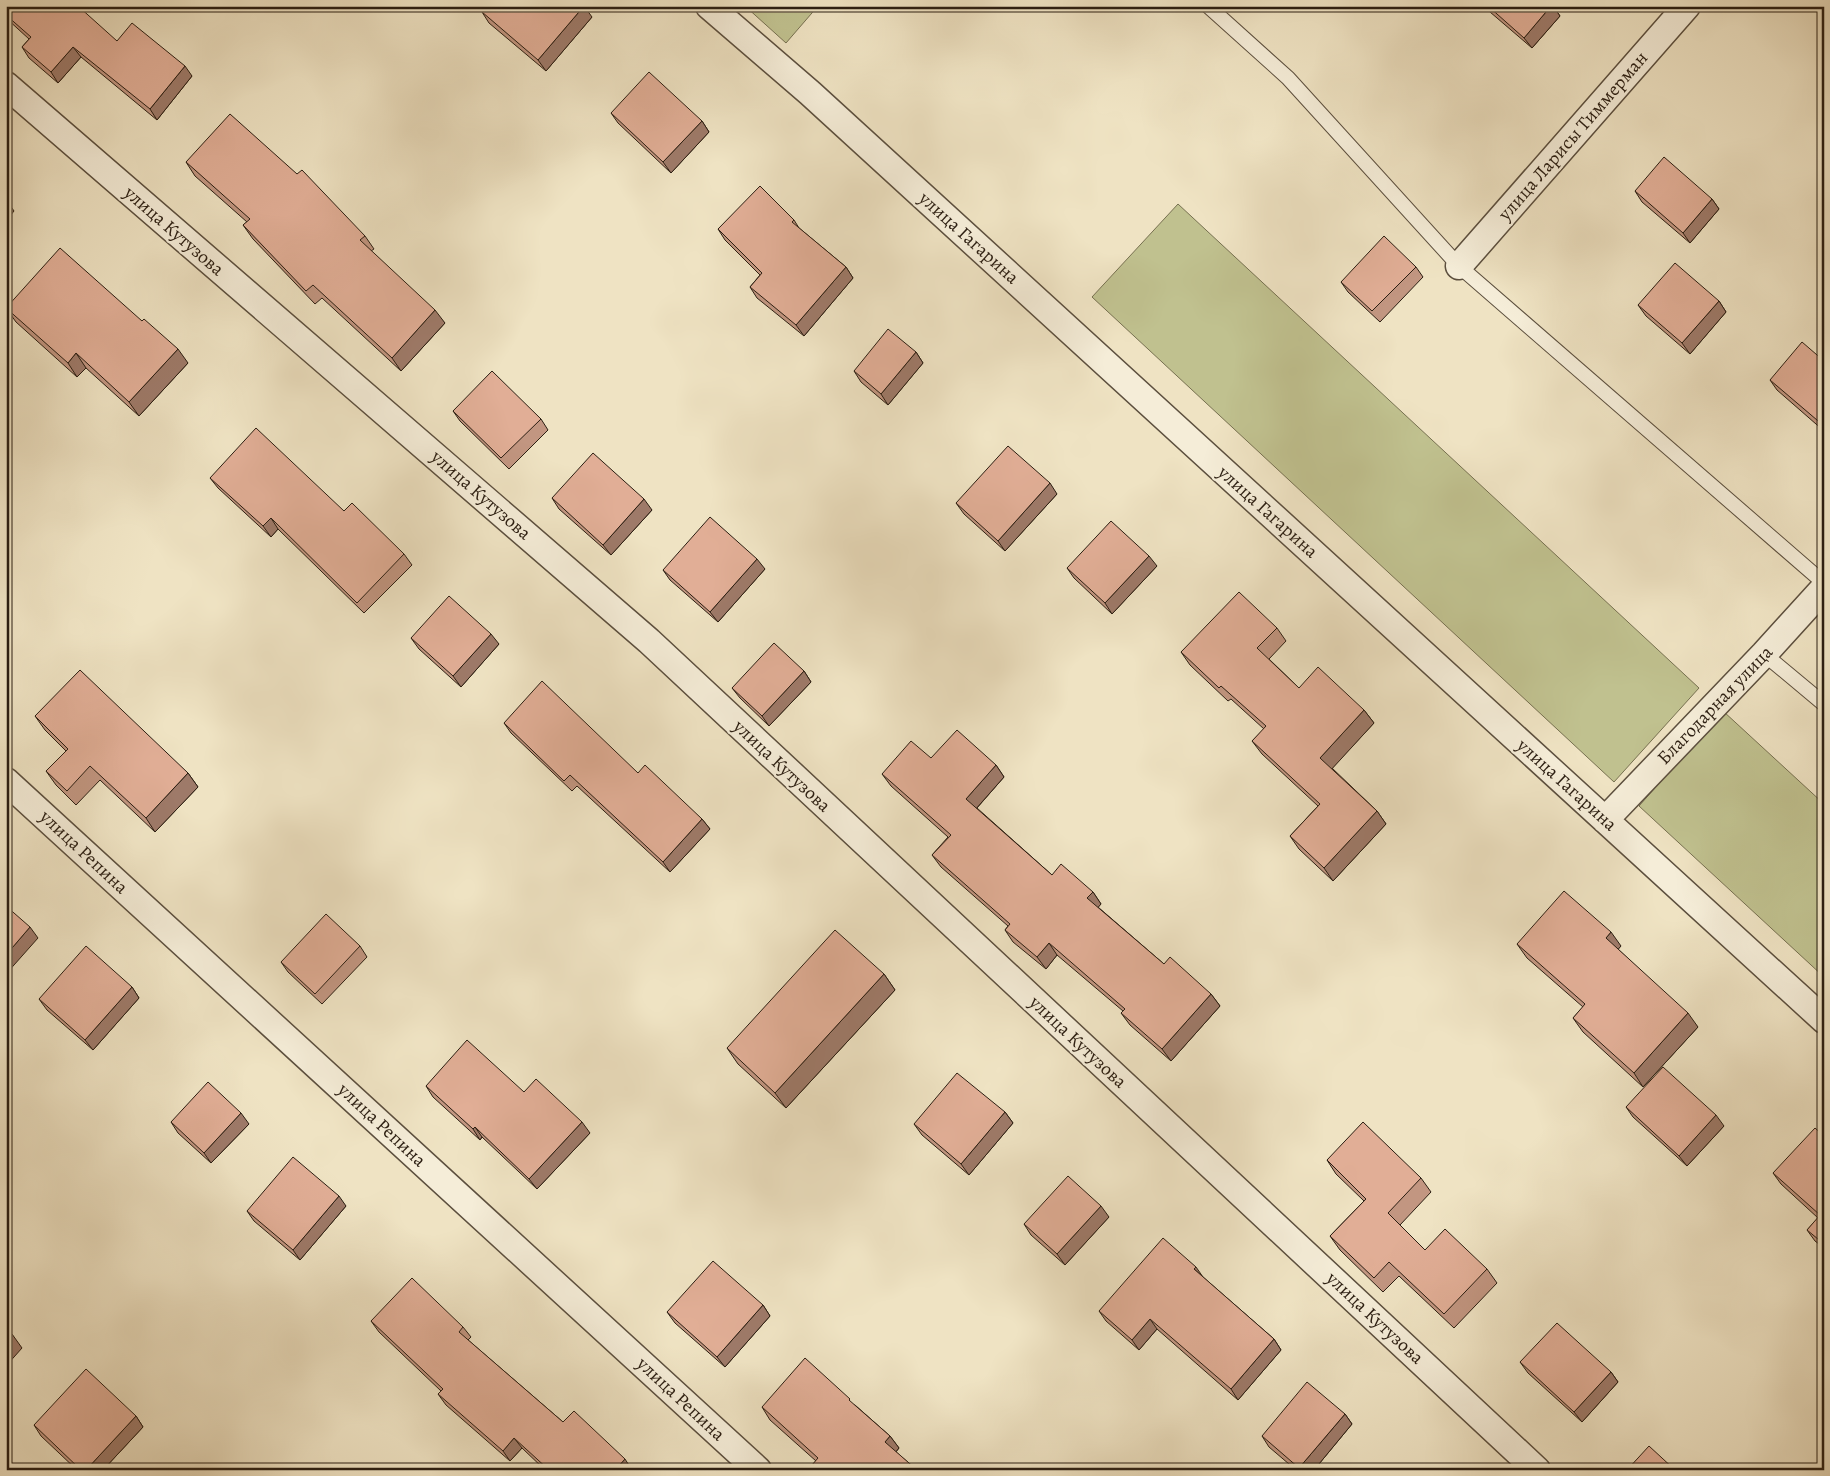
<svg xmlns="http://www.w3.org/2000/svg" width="1830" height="1476" font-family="Alegreya,serif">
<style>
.green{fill:#c0c18f;stroke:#767050}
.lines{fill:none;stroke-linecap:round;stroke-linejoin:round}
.lane-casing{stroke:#5c4f3e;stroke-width:16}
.street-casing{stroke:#5c4f3e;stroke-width:29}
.lane{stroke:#f5edd8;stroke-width:14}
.street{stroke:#f5edd8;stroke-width:26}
.wall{fill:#c29681;stroke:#2b1e12}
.shaded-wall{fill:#9e7a69;stroke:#2b1e12}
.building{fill:#e1ae96;stroke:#2b1e12}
.labels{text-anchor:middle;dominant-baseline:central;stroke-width:4.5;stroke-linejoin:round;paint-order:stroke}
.street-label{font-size:19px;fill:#2b1e12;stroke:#f5edd8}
</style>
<rect width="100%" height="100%" fill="#efe3c3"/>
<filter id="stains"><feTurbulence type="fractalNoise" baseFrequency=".004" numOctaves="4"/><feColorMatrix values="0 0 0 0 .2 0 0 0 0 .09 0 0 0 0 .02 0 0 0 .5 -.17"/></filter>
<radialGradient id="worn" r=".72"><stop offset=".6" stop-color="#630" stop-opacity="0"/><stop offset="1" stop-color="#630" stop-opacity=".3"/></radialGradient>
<path class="green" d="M 745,6 L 818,6 L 786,43 Z
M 1178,204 L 1699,688 L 1614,782 L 1092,297 Z
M 1723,711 L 1824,804 L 1824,977 L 1639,806 Z"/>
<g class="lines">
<g class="lane-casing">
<path id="lane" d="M 1208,6 L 1288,78 L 1459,266 L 1824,583
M 1764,654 L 1824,704"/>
</g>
<g class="street-casing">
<path id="street" d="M 709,6 L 810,93 L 1824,1020
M 6,85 L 649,641 L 1537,1470
M 1459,266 L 1687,6
M 6,781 L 758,1470
M 1605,820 L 1764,654 L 1824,588"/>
</g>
<use href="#lane" class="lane"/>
<use href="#street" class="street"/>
</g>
<path class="wall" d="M 6,6 L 117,41 L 192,76 L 157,120 L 81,57 L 58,83 L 29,58 L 22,47 L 29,39 L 6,18 Z
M 1483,6 L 1553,6 L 1560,16 L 1532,48 Z
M 482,12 L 592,17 L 546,71 L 489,23 Z
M 611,113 L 702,121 L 709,132 L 671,173 L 618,123 Z
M 186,162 L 365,236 L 374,249 L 371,251 L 445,323 L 401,371 L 322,298 L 315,304 L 253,239 L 243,225 L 247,222 L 195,176 Z
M 1635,191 L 1712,199 L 1719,209 L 1690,243 L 1642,202 Z
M 794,220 L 799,228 L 846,267 L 853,278 L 804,336 L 757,298 L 750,287 L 760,275 L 725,240 L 718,229 Z
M 1416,267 L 1423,277 L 1380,322 L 1348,292 L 1341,282 Z
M 1719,301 L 1726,312 L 1690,354 L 1646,316 L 1638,305 Z
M 6,308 L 188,363 L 139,416 L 86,368 L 77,377 L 16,322 Z
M 916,352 L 923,363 L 888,405 L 861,382 L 854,371 Z
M 1824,361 L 1824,431 L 1777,390 L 1770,380 Z
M 453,411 L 541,419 L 548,430 L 509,469 L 460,421 Z
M 210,478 L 344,511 L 404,554 L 412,565 L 364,613 L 278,529 L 271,537 L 218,488 Z
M 1057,494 L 1005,551 L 964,514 L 956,503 Z
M 552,498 L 652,510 L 611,555 L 559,509 Z
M 1157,566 L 1112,614 L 1074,578 L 1067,568 Z
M 765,569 L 718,622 L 670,580 L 663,570 Z
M 1277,628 L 1286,641 L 1269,659 L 1299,688 L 1364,710 L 1374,723 L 1332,768 L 1377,811 L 1386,824 L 1333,881 L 1299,849 L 1290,836 L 1318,806 L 1262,754 L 1252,741 L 1264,729 L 1231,699 L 1228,701 L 1190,665 L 1181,652 Z
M 411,638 L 499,644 L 461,687 L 419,649 Z
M 804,671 L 811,682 L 769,726 L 740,698 L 732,688 Z
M 35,716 L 188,773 L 198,787 L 155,832 L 100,780 L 76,805 L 56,785 L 46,771 L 66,751 L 45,730 Z
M 504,723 L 638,773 L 702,819 L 710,829 L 670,872 L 577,786 L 572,791 L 511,733 Z
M 931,758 L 996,765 L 1004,777 L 977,808 L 1052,875 L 1093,892 L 1101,904 L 1098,907 L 1164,964 L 1211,994 L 1220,1006 L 1171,1061 L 1130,1025 L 1121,1013 L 1123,1011 L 1057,955 L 1046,969 L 1013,942 L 1005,930 L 1008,926 L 941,867 L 932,855 L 948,837 L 891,786 L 882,774 Z
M 1517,944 L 1621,946 L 1618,949 L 1698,1027 L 1643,1087 L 1583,1032 L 1573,1018 L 1583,1007 L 1527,958 Z
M 360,946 L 367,957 L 322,1004 L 288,972 L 281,962 Z
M 884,974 L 895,990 L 786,1108 L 738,1064 L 727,1048 Z
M 132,987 L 139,998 L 93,1050 L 47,1010 L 39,999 Z
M 426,1086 L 524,1092 L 590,1133 L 537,1189 L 482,1137 L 480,1140 L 433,1097 Z
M 1626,1107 L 1724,1126 L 1687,1166 L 1633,1117 Z
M 1005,1112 L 1013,1123 L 969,1175 L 922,1135 L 914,1124 Z
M 171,1122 L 249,1124 L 211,1163 L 178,1133 Z
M 1824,1136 L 1824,1248 L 1815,1241 L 1807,1230 L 1818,1218 L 1781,1184 L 1773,1173 Z
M 1327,1160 L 1421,1178 L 1431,1192 L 1400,1225 L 1425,1250 L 1487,1269 L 1497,1283 L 1454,1328 L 1399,1276 L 1383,1292 L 1340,1250 L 1330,1236 L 1364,1201 L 1336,1174 Z
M 346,1206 L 300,1260 L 254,1221 L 247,1211 Z
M 1109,1217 L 1065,1265 L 1031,1235 L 1024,1224 Z
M 1203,1277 L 1274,1339 L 1281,1350 L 1238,1400 L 1157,1329 L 1139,1350 L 1106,1321 L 1099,1311 Z
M 763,1305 L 770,1316 L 725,1367 L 675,1323 L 667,1312 Z
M 371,1321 L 463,1327 L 471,1337 L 468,1340 L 563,1422 L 632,1470 L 545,1470 L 522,1448 L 510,1461 L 446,1405 L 438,1394 L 441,1391 L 379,1332 Z
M 1520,1362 L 1611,1372 L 1618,1382 L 1582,1422 L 1528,1373 Z
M 855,1405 L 890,1436 L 899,1448 L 896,1452 L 917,1470 L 813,1470 L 811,1466 L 816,1461 L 770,1420 L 762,1407 Z
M 1345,1414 L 1352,1424 L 1314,1470 L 1296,1470 L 1269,1447 L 1262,1436 Z
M 136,1416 L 143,1427 L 103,1470 L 77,1470 L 41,1436 L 34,1425 Z"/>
<path class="shaded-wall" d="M 584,6 L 592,17 L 546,71 L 538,60 Z
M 1551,6 L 1553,6 L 1560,16 L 1532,48 L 1524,38 Z
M 73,47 L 81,57 L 58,83 L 51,72 Z
M 185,66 L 192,76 L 157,120 L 150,109 Z
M 702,121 L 709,132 L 671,173 L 663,162 Z
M 1712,199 L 1719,209 L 1690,243 L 1683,233 Z
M 6,201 L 7,201 L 14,211 L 6,221 Z
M 846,267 L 853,278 L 804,336 L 796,325 Z
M 1719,301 L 1726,312 L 1690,354 L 1682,343 Z
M 435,310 L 445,323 L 401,371 L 392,358 Z
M 178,349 L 188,363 L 139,416 L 129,402 Z
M 916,352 L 923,363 L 888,405 L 881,394 Z
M 76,353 L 86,368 L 77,377 L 68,363 Z
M 1050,483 L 1057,494 L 1005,551 L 998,541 Z
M 644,499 L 652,510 L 611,555 L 603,545 Z
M 271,518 L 278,529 L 271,537 L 263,526 Z
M 1149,556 L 1157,566 L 1112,614 L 1105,603 Z
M 757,559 L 765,569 L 718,622 L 710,612 Z
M 491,634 L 499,644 L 461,687 L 453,676 Z
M 804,671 L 811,682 L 769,726 L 762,716 Z
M 1364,710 L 1374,723 L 1330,771 L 1320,758 Z
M 996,765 L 1004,777 L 974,811 L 966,799 Z
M 188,773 L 198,787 L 155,832 L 146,818 Z
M 1377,811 L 1386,824 L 1333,881 L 1324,868 Z
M 702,819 L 710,829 L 670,872 L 663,862 Z
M 1093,892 L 1101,904 L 1096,910 L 1087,898 Z
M 30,927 L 38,938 L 6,974 L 6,955 Z
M 1611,932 L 1621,946 L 1616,952 L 1606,938 Z
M 1049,943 L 1057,955 L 1046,969 L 1037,957 Z
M 884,974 L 895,990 L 786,1108 L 775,1093 Z
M 132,987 L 139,998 L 93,1050 L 85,1040 Z
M 1211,994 L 1220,1006 L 1171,1061 L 1162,1049 Z
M 1688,1013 L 1698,1027 L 1643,1087 L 1634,1073 Z
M 1005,1112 L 1013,1123 L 969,1175 L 961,1164 Z
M 241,1113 L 249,1124 L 211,1163 L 204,1153 Z
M 1716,1115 L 1724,1126 L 1687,1166 L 1679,1156 Z
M 582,1122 L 590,1133 L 537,1189 L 529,1179 Z
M 475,1127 L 482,1137 L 480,1140 L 473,1129 Z
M 339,1196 L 346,1206 L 300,1260 L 293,1250 Z
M 1101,1206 L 1109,1217 L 1065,1265 L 1057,1254 Z
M 1196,1267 L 1203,1277 L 1194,1269 Z
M 763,1305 L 770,1316 L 725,1367 L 717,1357 Z
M 1150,1319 L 1157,1329 L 1139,1350 L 1132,1340 Z
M 12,1334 L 22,1348 L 6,1366 L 6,1340 Z
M 1274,1339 L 1281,1350 L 1238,1400 L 1231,1389 Z
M 1611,1372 L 1618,1382 L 1582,1422 L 1574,1412 Z
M 1345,1414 L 1352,1424 L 1314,1470 L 1301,1470 L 1299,1468 Z
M 136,1416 L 143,1427 L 103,1470 L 86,1470 Z
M 890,1436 L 899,1448 L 893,1455 L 885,1442 Z
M 514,1438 L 522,1448 L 510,1461 L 503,1451 Z
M 625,1459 L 632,1470 L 615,1470 Z"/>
<path class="building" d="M 6,6 L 78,6 L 117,41 L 132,23 L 185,66 L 150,109 L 73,47 L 51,72 L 22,47 L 31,37 L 6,15 Z
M 486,6 L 584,6 L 538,60 L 482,12 Z
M 1488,6 L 1551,6 L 1524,38 Z
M 649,72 L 702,121 L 663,162 L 611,113 Z
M 230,114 L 297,174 L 302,170 L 365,236 L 360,240 L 435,310 L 392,358 L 313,285 L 306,291 L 243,225 L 250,219 L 186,162 Z
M 1664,157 L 1712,199 L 1683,233 L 1635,191 Z
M 760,186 L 794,220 L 792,222 L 846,267 L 796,325 L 750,287 L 762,273 L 718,229 Z
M 1384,236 L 1416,267 L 1372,311 L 1341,282 Z
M 60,248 L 142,321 L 144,319 L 178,349 L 129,402 L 76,353 L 68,363 L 6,308 Z
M 1675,263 L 1719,301 L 1682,343 L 1638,305 Z
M 888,329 L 916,352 L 881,394 L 854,371 Z
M 1802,342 L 1824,361 L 1824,426 L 1770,380 Z
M 492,371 L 541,419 L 501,458 L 453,411 Z
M 256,428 L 344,511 L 352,503 L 404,554 L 357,603 L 271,518 L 263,526 L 210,478 Z
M 1008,446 L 1050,483 L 998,541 L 956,503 Z
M 593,453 L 644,499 L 603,545 L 552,498 Z
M 710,517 L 757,559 L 710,612 L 663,570 Z
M 1111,521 L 1149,556 L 1105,603 L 1067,568 Z
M 1239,592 L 1277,628 L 1257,648 L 1299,688 L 1318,667 L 1364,710 L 1320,758 L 1377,811 L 1324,868 L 1290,836 L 1320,804 L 1252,741 L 1266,726 L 1221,686 L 1219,688 L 1181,652 Z
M 449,596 L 491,634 L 453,676 L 411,638 Z
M 774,643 L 804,671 L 762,716 L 732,688 Z
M 80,670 L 188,773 L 146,818 L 90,766 L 67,791 L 46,771 L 68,749 L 35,716 Z
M 542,681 L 638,773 L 645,765 L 702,819 L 663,862 L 570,775 L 564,781 L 504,723 Z
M 957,730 L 996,765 L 966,799 L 1052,875 L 1061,864 L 1093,892 L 1087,898 L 1164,964 L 1170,957 L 1211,994 L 1162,1049 L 1121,1013 L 1125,1009 L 1049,943 L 1037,957 L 1005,930 L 1010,924 L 932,855 L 951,835 L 882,774 L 911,741 L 931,758 Z
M 1564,891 L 1611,932 L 1606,938 L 1688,1013 L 1634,1073 L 1573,1018 L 1585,1004 L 1517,944 Z
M 6,906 L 30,927 L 6,955 Z
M 326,914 L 360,946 L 315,994 L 281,962 Z
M 835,930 L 884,974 L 775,1093 L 727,1048 Z
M 86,946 L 132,987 L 85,1040 L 39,999 Z
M 467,1040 L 524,1092 L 536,1079 L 582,1122 L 529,1179 L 475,1127 L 473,1129 L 426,1086 Z
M 1663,1067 L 1716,1115 L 1679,1156 L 1626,1107 Z
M 957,1073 L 1005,1112 L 961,1164 L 914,1124 Z
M 208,1082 L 241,1113 L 204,1153 L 171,1122 Z
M 1363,1122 L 1421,1178 L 1388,1213 L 1425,1250 L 1445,1229 L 1487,1269 L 1444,1314 L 1389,1262 L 1374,1278 L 1330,1236 L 1366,1199 L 1327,1160 Z
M 1815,1128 L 1824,1136 L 1824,1244 L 1807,1230 L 1820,1215 L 1773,1173 Z
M 293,1157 L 339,1196 L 293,1250 L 247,1211 Z
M 1068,1176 L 1101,1206 L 1057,1254 L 1024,1224 Z
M 1163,1238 L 1196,1267 L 1194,1269 L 1274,1339 L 1231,1389 L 1150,1319 L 1132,1340 L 1099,1311 Z
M 713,1261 L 763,1305 L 717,1357 L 667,1312 Z
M 412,1278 L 463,1327 L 459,1332 L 563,1422 L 574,1411 L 625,1459 L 615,1470 L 549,1470 L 514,1438 L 503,1451 L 438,1394 L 443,1389 L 371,1321 Z
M 1557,1323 L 1611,1372 L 1574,1412 L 1520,1362 Z
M 6,1329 L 12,1334 L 6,1340 Z
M 805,1358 L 850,1399 L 849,1400 L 890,1436 L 885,1442 L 917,1470 L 815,1470 L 811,1466 L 818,1458 L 762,1407 Z
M 86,1369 L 136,1416 L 86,1470 L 81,1470 L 34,1425 Z
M 1307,1382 L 1345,1414 L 1299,1468 L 1262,1436 Z
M 1649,1446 L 1675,1470 L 1627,1470 Z
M 179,1464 L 185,1470 L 173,1470 Z
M 1393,1465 L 1398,1470 L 1388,1470 Z"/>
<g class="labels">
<g class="street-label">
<text transform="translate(1573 136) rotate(-49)">улица Ларисы Тиммерман</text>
<text transform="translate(174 231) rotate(41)">улица Кутузова</text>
<text transform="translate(969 238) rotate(42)">улица Гагарина</text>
<text transform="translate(481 495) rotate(41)">улица Кутузова</text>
<text transform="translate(1268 512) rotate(42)">улица Гагарина</text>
<text transform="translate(1715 705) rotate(-46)">Благодарная улица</text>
<text transform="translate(782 766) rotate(43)">улица Кутузова</text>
<text transform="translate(1567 785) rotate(42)">улица Гагарина</text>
<text transform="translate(84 852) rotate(43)">улица Репина</text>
<text transform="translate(1078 1042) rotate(43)">улица Кутузова</text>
<text transform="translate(382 1125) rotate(43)">улица Репина</text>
<text transform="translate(1375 1318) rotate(43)">улица Кутузова</text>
<text transform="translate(681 1399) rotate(43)">улица Репина</text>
</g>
</g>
<rect width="1830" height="1476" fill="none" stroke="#efe3c3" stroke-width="25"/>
<rect x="8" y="8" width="1815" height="1461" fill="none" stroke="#2b1e12" stroke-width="2.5"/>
<rect x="12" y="12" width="1805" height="1451" fill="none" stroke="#2b1e12"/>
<rect width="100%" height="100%" filter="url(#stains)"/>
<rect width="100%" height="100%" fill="url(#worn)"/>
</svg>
